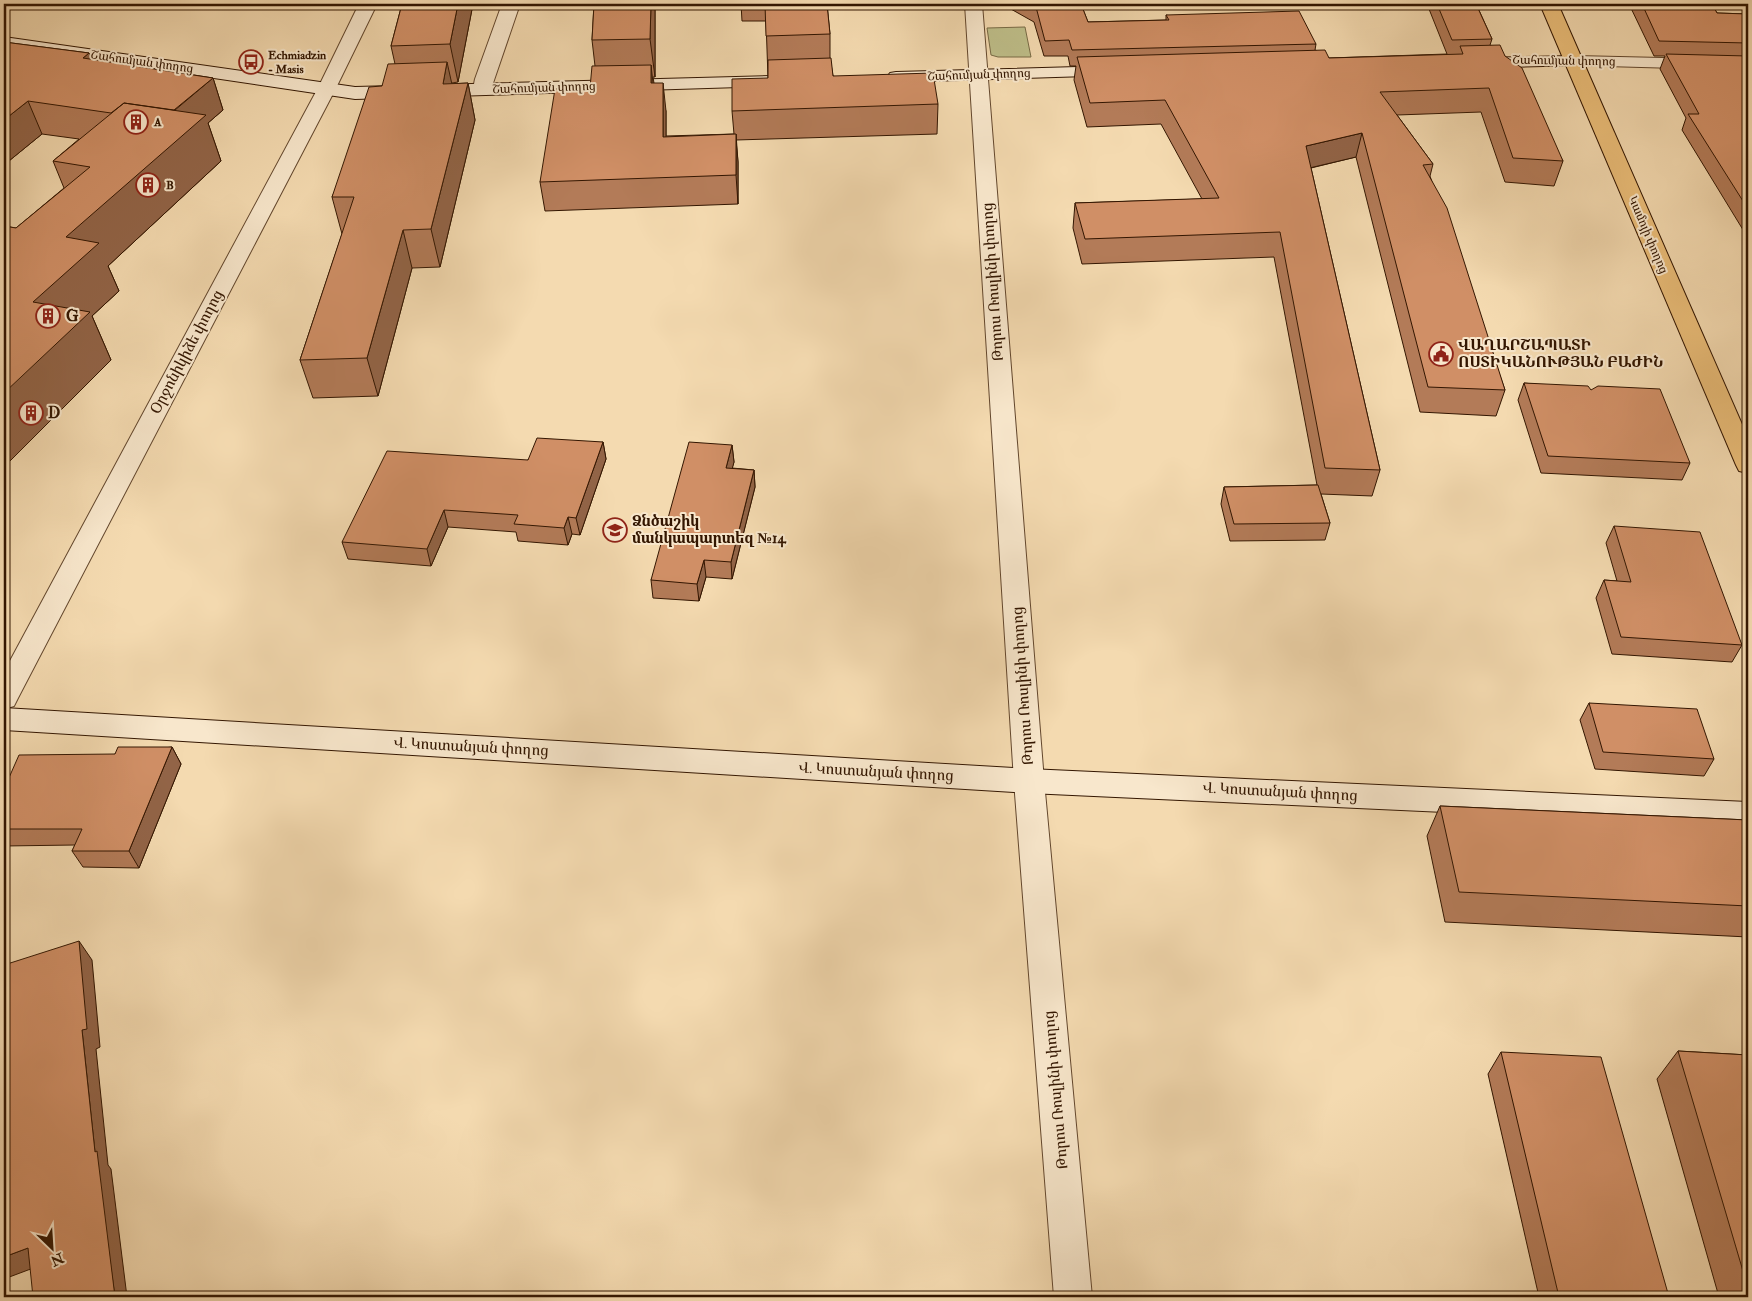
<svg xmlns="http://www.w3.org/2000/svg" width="1752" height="1301" font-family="'IM FELL Double Pica','Noto Serif Armenian',serif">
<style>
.green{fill:#bebe89;stroke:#786a45}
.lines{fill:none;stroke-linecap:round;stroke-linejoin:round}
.street-casing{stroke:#63472d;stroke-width:2}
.secondary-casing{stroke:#331601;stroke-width:2}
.primary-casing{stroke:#331601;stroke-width:2}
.street{fill:#f8e7cc;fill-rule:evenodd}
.secondary{fill:#f8e7cc;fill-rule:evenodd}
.primary{fill:#eabd78;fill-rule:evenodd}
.wall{fill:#b37b58;stroke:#331601}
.shaded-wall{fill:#926447;stroke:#331601}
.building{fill:#d08f66;stroke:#331601}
.labels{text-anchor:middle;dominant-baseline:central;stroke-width:4;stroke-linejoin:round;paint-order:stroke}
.far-poi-label{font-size:12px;font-weight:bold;fill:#331601;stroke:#f8e7cc;text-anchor:start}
.far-street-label{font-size:12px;fill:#331601;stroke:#f8e7cc}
.street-label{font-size:15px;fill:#331601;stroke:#f8e7cc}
.poi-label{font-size:15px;font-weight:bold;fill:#331601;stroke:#f8e7cc;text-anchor:start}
</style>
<rect width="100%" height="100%" fill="#f4dab0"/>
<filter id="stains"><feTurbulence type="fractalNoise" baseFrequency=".004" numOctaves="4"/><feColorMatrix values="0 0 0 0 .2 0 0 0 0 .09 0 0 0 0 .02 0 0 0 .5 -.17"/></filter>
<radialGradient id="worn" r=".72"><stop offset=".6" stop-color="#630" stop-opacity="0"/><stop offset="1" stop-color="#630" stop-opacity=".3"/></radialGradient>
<path class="green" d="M 1025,27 L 1031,57 L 998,57 L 991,55 L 987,28 Z"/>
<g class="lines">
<g class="street-casing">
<path id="street" d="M 359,4 L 377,4 L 336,88 L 18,698 L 14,706 L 4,709 L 4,672 L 318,88 Z
M 502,4 L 520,4 L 491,89 L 489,93 L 475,93 L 473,89 L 475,79 Z
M 965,4 L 982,4 L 1044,781 L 1092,1297 L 1054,1297 L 1014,781 Z
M 1576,56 L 1748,60 L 1748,70 L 1570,65 L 1567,61 L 1570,57 Z"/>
</g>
<g class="secondary-casing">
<path id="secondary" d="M 4,37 L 355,87 L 771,76 L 777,77 L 780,81 L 777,85 L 771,86 L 355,99 L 4,47 Z
M 1576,56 L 1582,57 L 1585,61 L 1582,65 L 1474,68 L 1468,67 L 1465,63 L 1468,59 L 1474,58 Z
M 1113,66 L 1119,67 L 1122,71 L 1119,75 L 896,82 L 890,81 L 887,77 L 890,73 L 896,72 Z
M 4,708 L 1029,769 L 1748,802 L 1748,826 L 1029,793 L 4,730 Z"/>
</g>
<g class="primary-casing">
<path id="primary" d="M 1540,4 L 1558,4 L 1748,438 L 1748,473 L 1739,471 L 1736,465 Z"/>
</g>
<use href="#street" class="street"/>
<use href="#secondary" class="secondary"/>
<use href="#primary" class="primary"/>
</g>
<path class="wall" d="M 402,4 L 473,4 L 458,82 L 452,83 L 452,84 L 468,83 L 475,120 L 440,267 L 412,268 L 378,396 L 313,398 L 300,360 L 342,234 L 332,197 L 382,86 L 395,64 L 391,46 Z
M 594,4 L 655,4 L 655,77 L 653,77 L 654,83 L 666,111 L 666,136 L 734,134 L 732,111 L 768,78 L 766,21 L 742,21 L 741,4 L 827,4 L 830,34 L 830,58 L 833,76 L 938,104 L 937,134 L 736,140 L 738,162 L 738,204 L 545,211 L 540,182 L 590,88 L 595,66 L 592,40 Z
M 1002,4 L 1081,4 L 1088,22 L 1166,20 L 1166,15 L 1316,44 L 1315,50 L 1329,58 L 1447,54 L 1427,4 L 1479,4 L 1478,8 L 1492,39 L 1490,45 L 1505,56 L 1563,161 L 1554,186 L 1505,182 L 1481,112 L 1397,115 L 1433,164 L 1430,176 L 1505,390 L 1496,416 L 1420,412 L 1356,157 L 1311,168 L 1380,470 L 1372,496 L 1321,494 L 1330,523 L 1325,540 L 1230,541 L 1221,504 L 1224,487 L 1317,485 L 1274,257 L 1082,264 L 1073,228 L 1075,203 L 1202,199 L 1161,124 L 1087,127 L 1074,80 L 1076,66 L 1070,66 L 1068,56 L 1044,56 L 1034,22 Z
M 1629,4 L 1712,4 L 1717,13 L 1748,14 L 1748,238 L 1682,130 L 1686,118 L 1660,69 L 1665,56 L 1654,56 Z
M 4,42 L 89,53 L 92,59 L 213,78 L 223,110 L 208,123 L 221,161 L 108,266 L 119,291 L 92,316 L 111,360 L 6,465 L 4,465 L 4,226 L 16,228 L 64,188 L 53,161 L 79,139 L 42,134 L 4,165 Z
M 1524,383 L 1591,390 L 1690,463 L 1682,480 L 1541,473 L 1518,400 Z
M 603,442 L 606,459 L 580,535 L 572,534 L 568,545 L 518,541 L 516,532 L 448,527 L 431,566 L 348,559 L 342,542 L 528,460 Z
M 732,445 L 734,462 L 732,468 L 754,470 L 755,487 L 732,579 L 706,577 L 699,601 L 653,598 L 651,580 Z
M 1614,526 L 1742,645 L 1732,662 L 1612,654 L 1596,598 L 1604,580 L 1617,581 L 1606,543 Z
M 1589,703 L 1714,759 L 1704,776 L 1595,769 L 1580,720 Z
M 172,747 L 181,764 L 139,868 L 83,867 L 72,851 L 75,845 L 4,846 L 4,829 L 115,754 Z
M 1440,806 L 1748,820 L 1748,937 L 1445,922 L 1427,836 Z
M 1678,1051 L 1748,1055 L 1748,1297 L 1719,1297 L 1657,1079 Z
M 1501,1052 L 1669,1297 L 1539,1297 L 1488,1074 Z"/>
<path class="shaded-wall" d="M 458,4 L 473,4 L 458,82 L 450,44 Z
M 651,4 L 655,4 L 655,77 L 650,39 Z
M 89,53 L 101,85 L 83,58 Z
M 447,62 L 455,98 L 443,84 Z
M 651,65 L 654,92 L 651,83 Z
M 213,78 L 223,110 L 208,123 L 221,161 L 108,266 L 119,291 L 92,316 L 111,360 L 6,465 L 4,462 L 4,393 L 33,302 L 66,237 L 162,121 Z
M 468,83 L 475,120 L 440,267 L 431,229 Z
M 663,83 L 666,111 L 666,165 L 663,137 Z
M 28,101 L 42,134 L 4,165 L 4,120 Z
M 1362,133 L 1356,157 L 1301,170 L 1306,146 Z
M 736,134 L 738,162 L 738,204 L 736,175 Z
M 403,230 L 412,268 L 378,396 L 367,358 Z
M 603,442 L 606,459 L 580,535 L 576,518 Z
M 732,445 L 734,462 L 728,485 L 726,468 Z
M 754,470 L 755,487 L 732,579 L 731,562 Z
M 444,510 L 448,527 L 431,566 L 427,549 Z
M 568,517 L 572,534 L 568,545 L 564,528 Z
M 704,560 L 706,577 L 699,601 L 697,584 Z
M 172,747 L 181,764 L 139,868 L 129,851 Z
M 79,941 L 92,960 L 100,1047 L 96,1049 L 108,1165 L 111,1169 L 127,1297 L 115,1297 L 95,1152 L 82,1030 Z
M 28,1248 L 44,1264 L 4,1279 L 4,1257 Z"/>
<path class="building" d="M 402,4 L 458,4 L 450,44 L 391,46 Z
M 594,4 L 651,4 L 650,39 L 592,40 Z
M 765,4 L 827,4 L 830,34 L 766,36 Z
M 1030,4 L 1081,4 L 1088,22 L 1169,20 L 1166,15 L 1299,11 L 1316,44 L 1072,50 L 1069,40 L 1045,41 L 1036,7 Z
M 1437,4 L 1476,4 L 1492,39 L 1452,40 Z
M 1642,4 L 1712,4 L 1717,13 L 1748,14 L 1748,43 L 1659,41 Z
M 4,42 L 89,53 L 83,58 L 213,78 L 174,110 L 124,103 L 111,113 L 28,101 L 4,120 Z
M 1500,45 L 1505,56 L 1522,68 L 1563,161 L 1513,158 L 1489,88 L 1380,92 L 1433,164 L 1423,165 L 1447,208 L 1505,390 L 1428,387 L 1362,133 L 1306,146 L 1380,470 L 1325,468 L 1280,232 L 1085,239 L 1075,203 L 1219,198 L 1165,100 L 1090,103 L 1077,57 L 1325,50 L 1329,58 L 1463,54 L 1460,46 Z
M 1666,54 L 1748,56 L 1748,91 L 1744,91 L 1748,97 L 1748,209 L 1688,114 L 1699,114 Z
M 831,58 L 833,76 L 933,73 L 938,104 L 732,111 L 732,79 L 768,78 L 768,60 Z
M 447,62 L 443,84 L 468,83 L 431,229 L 403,230 L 367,358 L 300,360 L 354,197 L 332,197 L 369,87 L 382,86 L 388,64 Z
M 651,65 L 651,83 L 663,83 L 663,137 L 736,134 L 736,175 L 540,182 L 555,89 L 590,88 L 592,66 Z
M 124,103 L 206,115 L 66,237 L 99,243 L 33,302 L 90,312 L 4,393 L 4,226 L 16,228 L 90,167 L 53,161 Z
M 1524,383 L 1588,386 L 1591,390 L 1598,386 L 1660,389 L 1690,463 L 1548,456 Z
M 537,438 L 603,442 L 576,518 L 568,517 L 564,528 L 514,524 L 518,515 L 444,510 L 427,549 L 342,542 L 387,451 L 528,460 Z
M 689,442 L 732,445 L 726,468 L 754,470 L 731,562 L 704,560 L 697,584 L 651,580 Z
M 1318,485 L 1330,523 L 1234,524 L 1224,487 Z
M 1614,526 L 1700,532 L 1742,645 L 1621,637 L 1604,580 L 1631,582 Z
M 1589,703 L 1697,709 L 1714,759 L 1603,752 Z
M 118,747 L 172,747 L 129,851 L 72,851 L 82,829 L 4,829 L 4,789 L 19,755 L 115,754 Z
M 1440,806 L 1748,820 L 1748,906 L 1459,892 Z
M 79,941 L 87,1029 L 82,1030 L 95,1152 L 97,1151 L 115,1297 L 33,1297 L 28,1248 L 4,1257 L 4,965 Z
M 1678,1051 L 1748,1055 L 1748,1288 Z
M 1501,1052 L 1601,1057 L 1669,1297 L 1559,1297 Z"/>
<defs>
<g id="bus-ring" transform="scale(1.25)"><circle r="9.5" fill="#f8e7cc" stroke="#8f2418" stroke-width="1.5"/><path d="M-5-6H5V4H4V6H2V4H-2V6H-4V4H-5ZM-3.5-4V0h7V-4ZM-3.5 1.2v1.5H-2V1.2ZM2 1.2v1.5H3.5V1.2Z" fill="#8f2418"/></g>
<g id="building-ring" transform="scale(1.25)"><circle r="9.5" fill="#f8e7cc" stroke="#8f2418" stroke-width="1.5"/><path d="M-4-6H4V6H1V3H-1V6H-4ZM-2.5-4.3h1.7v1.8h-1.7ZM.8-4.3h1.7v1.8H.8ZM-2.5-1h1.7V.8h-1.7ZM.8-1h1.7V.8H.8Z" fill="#8f2418"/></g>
<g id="civic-ring" transform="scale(1.25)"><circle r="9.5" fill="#f8e7cc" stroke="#8f2418" stroke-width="1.5"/><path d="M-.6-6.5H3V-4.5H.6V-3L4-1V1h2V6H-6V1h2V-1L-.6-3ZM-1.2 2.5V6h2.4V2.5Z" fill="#8f2418"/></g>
<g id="school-ring" transform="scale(1.25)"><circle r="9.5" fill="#f8e7cc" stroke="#8f2418" stroke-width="1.5"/><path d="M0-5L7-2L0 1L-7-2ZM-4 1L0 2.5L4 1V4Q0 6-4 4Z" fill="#8f2418"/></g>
</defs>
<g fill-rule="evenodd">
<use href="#bus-ring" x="251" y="62"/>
<use href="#building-ring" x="136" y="122"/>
<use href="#building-ring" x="148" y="185"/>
<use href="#building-ring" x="48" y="316"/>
<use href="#civic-ring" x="1441" y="354"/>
<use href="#building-ring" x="31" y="413"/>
<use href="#school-ring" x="615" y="530"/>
</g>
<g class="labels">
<g class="far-poi-label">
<text x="268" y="55">Echmiadzin<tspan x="268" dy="14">- Masis</tspan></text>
<text x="154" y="122">A</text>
<text x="166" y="185">B</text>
</g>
<g class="far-street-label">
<text transform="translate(1564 61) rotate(1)">Շահումյան փողոց</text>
<text transform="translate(142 62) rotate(8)">Շահումյան փողոց</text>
<text transform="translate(979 75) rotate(-2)">Շահումյան փողոց</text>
<text transform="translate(544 88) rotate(-2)">Շահումյան փողոց</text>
<text transform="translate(1648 235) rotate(67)">Կամոյի փողոց</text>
</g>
<g class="street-label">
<text transform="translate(993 282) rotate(-94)">Թորոս Ռոսլինի փողոց</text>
<text transform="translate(187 352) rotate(-62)">Օրջոնիկիձե փողոց</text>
<text transform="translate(1023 686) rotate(-94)">Թորոս Ռոսլինի փողոց</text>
<text transform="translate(471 747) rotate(3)">Վ. Կոստանյան փողոց</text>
<text transform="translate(876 772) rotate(3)">Վ. Կոստանյան փողոց</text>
<text transform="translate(1280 792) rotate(3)">Վ. Կոստանյան փողոց</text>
<text transform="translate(1056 1090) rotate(-95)">Թորոս Ռոսլինի փողոց</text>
</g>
<g class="poi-label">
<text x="66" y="316">G</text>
<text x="1458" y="345">ՎԱՂԱՐՇԱՊԱՏԻ<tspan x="1458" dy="17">ՈՍՏԻԿԱՆՈՒԹՅԱՆ ԲԱԺԻՆ</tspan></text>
<text x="48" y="413">D</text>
<text x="632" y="521">Ձնծաշիկ<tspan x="632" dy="17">մանկապարտեզ №14</tspan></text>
</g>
</g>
<rect width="1752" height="1301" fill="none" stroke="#f4dab0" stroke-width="20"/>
<rect x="5" y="5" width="1742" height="1291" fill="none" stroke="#331601" stroke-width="2.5"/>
<rect x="10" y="10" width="1732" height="1281" fill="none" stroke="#331601"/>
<g transform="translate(52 1248) rotate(155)" stroke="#f8e7cc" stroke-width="4" paint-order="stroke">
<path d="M0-4L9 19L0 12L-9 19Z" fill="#331601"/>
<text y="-8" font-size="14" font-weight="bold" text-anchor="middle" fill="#331601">N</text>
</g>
<rect width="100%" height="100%" filter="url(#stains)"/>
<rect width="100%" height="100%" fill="url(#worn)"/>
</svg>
